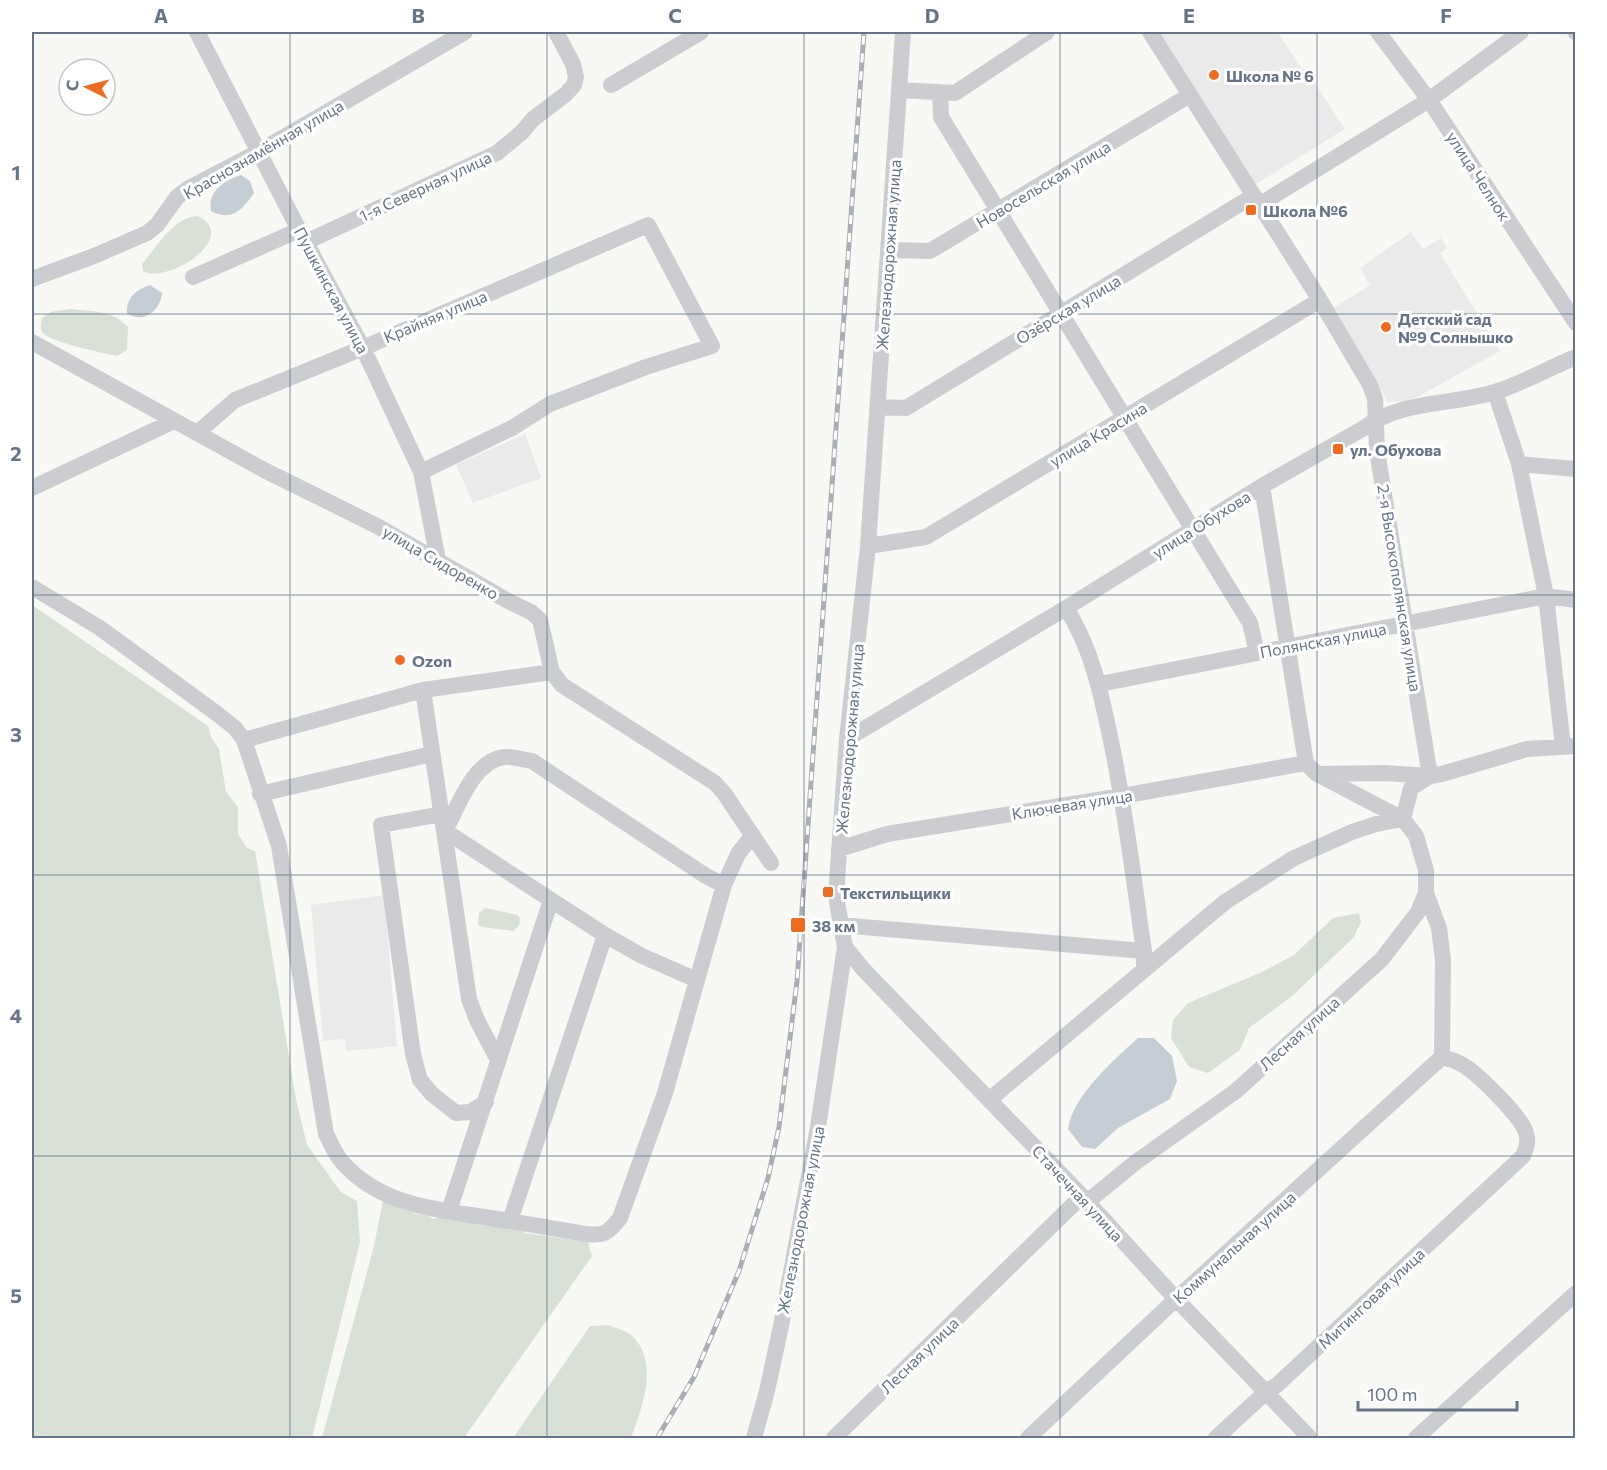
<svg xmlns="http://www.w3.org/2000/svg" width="1607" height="1470" font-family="Commissioner,sans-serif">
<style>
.built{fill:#e9eae9}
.green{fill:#d9e1d6}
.water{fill:#c4ced4}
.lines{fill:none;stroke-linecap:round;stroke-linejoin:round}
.minor{stroke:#cbcdd1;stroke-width:16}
.rail-casing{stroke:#aaaeb5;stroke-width:5}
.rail{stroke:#fff;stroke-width:3;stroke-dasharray:9;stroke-linecap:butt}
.grid{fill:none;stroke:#657489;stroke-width:1.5;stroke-opacity:0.55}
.poi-dot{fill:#ef6b1f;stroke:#fff;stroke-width:2}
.labels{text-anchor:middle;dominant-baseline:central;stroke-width:6;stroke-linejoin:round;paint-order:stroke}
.poi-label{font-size:16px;font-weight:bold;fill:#657489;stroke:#fff;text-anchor:start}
.street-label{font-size:16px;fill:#657489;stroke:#fff}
.neatline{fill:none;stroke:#657489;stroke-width:2}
.grid-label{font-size:20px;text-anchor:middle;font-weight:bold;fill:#657489}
</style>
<rect width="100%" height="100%" fill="#f8f8f5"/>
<path class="built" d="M 1157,32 L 1277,32 L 1302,69 L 1305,68 L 1345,129 L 1256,184 Z
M 1411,232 L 1423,249 L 1441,238 L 1447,248 L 1440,253 L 1500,351 L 1410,401 L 1388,402 L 1334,308 L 1370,285 L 1360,268 Z
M 525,434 L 541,478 L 473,503 L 456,465 Z
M 384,895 L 397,1046 L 346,1051 L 345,1039 L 323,1041 L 311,905 Z"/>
<path class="green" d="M 198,216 C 241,238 166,285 143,271 L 142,264 C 157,247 173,217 198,216 Z
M 69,309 C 90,311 113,310 128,327 L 127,350 L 117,356 C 103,353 49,342 42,332 C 40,328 41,322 42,318 L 51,312 Z
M 32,605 L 208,726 L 211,737 L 219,749 L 226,792 L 238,807 L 238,834 L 247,848 L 255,851 L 296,1099 L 307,1145 L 341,1192 L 357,1201 L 360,1242 L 312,1438 L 32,1438 Z
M 485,908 L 518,915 L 520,919 L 519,926 L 513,931 L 482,927 L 478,925 L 479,913 Z
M 1359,913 L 1361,922 L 1354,937 L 1291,997 L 1249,1028 L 1240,1050 L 1208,1073 L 1189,1067 L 1171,1038 L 1173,1020 L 1188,1003 L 1262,972 L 1294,955 L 1333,918 Z
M 383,1200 L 416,1214 L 427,1215 L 433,1219 L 443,1217 L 518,1227 L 525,1233 L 588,1242 L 592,1256 L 464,1438 L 322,1438 L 374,1246 Z
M 608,1325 C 615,1328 624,1330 630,1334 C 661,1360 642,1407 631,1438 L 513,1438 L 590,1326 Z"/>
<path class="water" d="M 241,175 L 250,181 L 254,193 C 242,210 232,222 211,211 C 207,191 225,180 241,175 Z
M 150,285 L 162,293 C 161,310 143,325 127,313 C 126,298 137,289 150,285 Z
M 1138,1038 L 1154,1038 L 1172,1056 L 1177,1081 L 1170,1099 L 1118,1128 L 1095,1149 L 1082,1147 L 1068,1129 C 1073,1095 1114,1060 1138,1038 Z"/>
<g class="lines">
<path class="minor" d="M 197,32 L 299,230 L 363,348 L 421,472 L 438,560
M 1150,32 L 1320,300 L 1370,385 L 1375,399 L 1377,451 L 1430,776 L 1384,773 L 1317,774
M 1378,32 L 1429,100 L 1576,323
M 1575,32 L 1576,32
M 611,85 L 701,32
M 899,90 L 955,93 L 1047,32
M 940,92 L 941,117 L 1250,623 L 1257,653
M 1259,205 L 1429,100 L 1521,32
M 306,242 L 497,153 L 522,132 L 533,119 L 566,94 L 574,85 L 576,77 L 573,64 L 556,32
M 889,250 L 930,251 L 1190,95
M 193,277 L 299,230
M 32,279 L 94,256 L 147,233 L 157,225 L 177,197 L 189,188 L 260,151 L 465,32
M 32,342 L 264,470 L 377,526 L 510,602 L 531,612 L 540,620 L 552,672 L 562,685 L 715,783 L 724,793 L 771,863
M 1495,392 L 1519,464 L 1546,596 L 1563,747
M 878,407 L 906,408 L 1253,196
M 197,433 L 235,400 L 363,348 L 648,225 L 712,346 L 646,367 L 550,404 L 512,428 L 421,472
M 1519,464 L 1576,469
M 1262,486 L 1306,763
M 32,488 L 174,421
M 868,546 L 926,537 L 1320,300
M 32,587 L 100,628 L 216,713 L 235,728 L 244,740 L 279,846 L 326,1134 C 331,1143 335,1154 342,1162 C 379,1204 432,1209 484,1217 C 518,1222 551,1228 585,1234 C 605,1236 608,1233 620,1218 L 665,1093 L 724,885 L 738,854 L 752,836
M 1066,608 C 1093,650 1102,698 1112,746 C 1126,814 1134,882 1144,951 L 1144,970
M 1100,684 L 1546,596 L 1576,600
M 423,690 L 469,999 L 477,1020 L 498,1060
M 847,739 L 1066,608 L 1262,486 L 1364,428 C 1401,400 1453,405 1495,392 C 1523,383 1549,368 1576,357
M 244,740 L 423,690 L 552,672
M 260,794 L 432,754
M 442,814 L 381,825 L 413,1054 L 420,1080 L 432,1094 L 456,1113 L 470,1112 L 486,1102
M 839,849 L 887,834 L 1122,796 L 1306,763
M 1426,893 L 1439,928 L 1443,960 L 1442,1057
M 840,925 L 1144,951
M 845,947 L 863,969 L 1082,1196 L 1176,1299 L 1310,1438
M 697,980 L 642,956 L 605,935 L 445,831 C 458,807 473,761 504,757 C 512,756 524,760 532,761 L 706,876 L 724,885
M 989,1100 L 1225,902 L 1294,858 L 1352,832 L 1376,824 L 1403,819 L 1411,788 L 1430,776 L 1442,774 L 1527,749 L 1576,746
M 1087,1202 L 1136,1162 L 1236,1091 L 1382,959 L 1418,912 L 1426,893 L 1426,870 L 1416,836 L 1403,819 L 1317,774 L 1306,763
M 449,1211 L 551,900
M 510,1221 L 605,935
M 754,1438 L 767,1391 L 781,1326 L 818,1127 L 845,947 L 837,902 L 837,881 L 847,739 L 868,546 L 903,32
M 834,1438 L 1082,1196
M 1028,1438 L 1176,1299 L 1442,1057
M 1216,1438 L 1266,1392 L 1277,1385 L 1523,1156 C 1526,1148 1529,1141 1526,1133 C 1522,1117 1478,1074 1463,1065 C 1457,1061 1449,1059 1442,1057
M 1416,1438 L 1576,1293"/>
<g class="rail-casing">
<path id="rail" d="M 657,1438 L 694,1377 L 739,1271 L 768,1178 L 779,1127 L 797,981 L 864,32"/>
</g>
<use href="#rail" class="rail"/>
</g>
<path class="grid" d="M 290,32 L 290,1438M 547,32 L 547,1438M 804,32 L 804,1438M 1060,32 L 1060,1438M 1317,32 L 1317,1438M 32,314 L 1576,314M 32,595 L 1576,595M 32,875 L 1576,875M 32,1156 L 1576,1156"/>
<g class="poi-dot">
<circle cx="1214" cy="75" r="6"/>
<rect x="1245" y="204" width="12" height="12" rx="3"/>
<circle cx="1386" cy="327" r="6"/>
<rect x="1332" y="443" width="12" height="12" rx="3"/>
<circle cx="400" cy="660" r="6"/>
<rect x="822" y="886" width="12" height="12" rx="3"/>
<rect x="790" y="917" width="16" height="16" rx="3"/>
</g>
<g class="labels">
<g class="poi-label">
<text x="1226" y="75">Школа № 6</text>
<text x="1263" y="210">Школа №6</text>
<text x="1398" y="318">Детский сад<tspan x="1398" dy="18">№9 Солнышко</tspan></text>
<text x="1350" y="449">ул. Обухова</text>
<text x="412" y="660">Ozon</text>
<text x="840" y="892">Текстильщики</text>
<text x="812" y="925">38 км</text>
</g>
<g class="street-label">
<text transform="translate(263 149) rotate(-30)">Краснознамённая улица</text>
<text transform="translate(1479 176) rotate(57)">улица Челнок</text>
<text transform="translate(1043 184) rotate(-31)">Новосельская улица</text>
<text transform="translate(425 186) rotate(-25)">1-я Северная улица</text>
<text transform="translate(888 255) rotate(-86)">Железнодорожная улица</text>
<text transform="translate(332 290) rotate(62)">Пушкинская улица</text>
<text transform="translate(1068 309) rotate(-31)">Озёрская улица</text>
<text transform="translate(435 316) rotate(-23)">Крайняя улица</text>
<text transform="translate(1098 434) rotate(-31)">улица Красина</text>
<text transform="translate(1201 524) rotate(-32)">улица Обухова</text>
<text transform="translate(441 562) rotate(30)">улица Сидоренко</text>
<text transform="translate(1400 588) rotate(81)">2-я Высокополянская улица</text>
<text transform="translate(1323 640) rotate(-11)">Полянская улица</text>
<text transform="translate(849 739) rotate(-85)">Железнодорожная улица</text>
<text transform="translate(1072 804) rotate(-9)">Ключевая улица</text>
<text transform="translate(1299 1033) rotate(-42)">Лесная улица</text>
<text transform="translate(1078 1193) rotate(47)">Стачечная улица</text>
<text transform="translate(800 1220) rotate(-79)">Железнодорожная улица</text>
<text transform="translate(1234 1247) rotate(-42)">Коммунальная улица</text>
<text transform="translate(1371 1298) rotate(-43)">Митинговая улица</text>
<text transform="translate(919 1355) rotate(-44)">Лесная улица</text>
</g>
</g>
<rect width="1607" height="1470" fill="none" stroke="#ffffff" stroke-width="66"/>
<g transform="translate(87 87) rotate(276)"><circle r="28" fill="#ffffff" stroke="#c1c7d0" stroke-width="1.5"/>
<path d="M0-4.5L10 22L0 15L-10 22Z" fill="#ef6b1f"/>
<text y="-9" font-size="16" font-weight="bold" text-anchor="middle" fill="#657489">С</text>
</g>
<path d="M1358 1401v9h159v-9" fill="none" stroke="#657489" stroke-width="3"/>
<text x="1367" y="1401" font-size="18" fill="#657489" stroke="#ffffff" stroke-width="4.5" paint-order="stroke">100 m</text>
<rect x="33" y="33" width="1541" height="1404" class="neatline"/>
<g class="grid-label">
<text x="161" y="23">A</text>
<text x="418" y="23">B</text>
<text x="675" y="23">C</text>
<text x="932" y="23">D</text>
<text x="1189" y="23">E</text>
<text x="1446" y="23">F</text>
<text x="16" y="180">1</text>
<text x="16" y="461">2</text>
<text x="16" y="742">3</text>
<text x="16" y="1023">4</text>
<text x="16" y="1303">5</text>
</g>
</svg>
